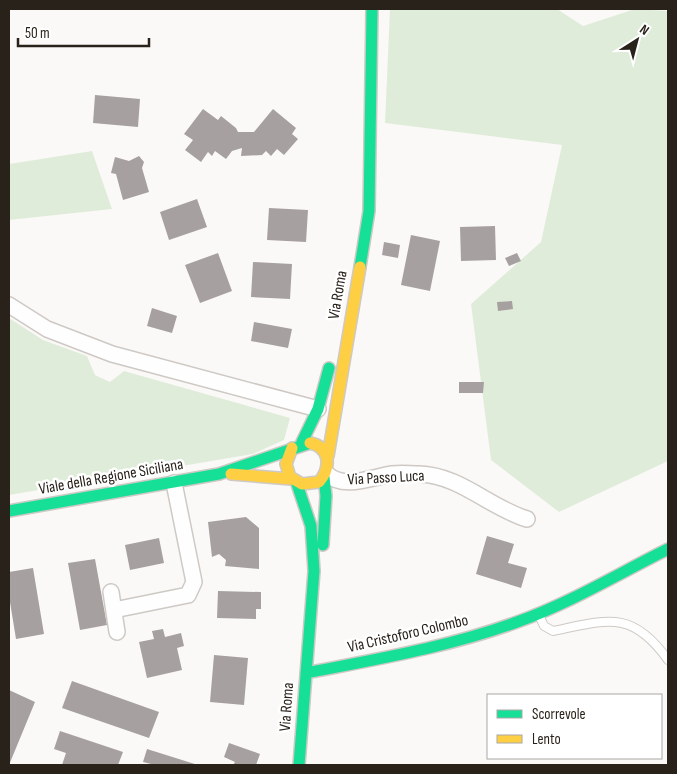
<svg xmlns="http://www.w3.org/2000/svg" width="677" height="774" font-family="'Sofia Sans Condensed',sans-serif">
<style>
.green{fill:#e0ecda}
.building{fill:#a6a0a1}
.lines{fill:none;stroke-linecap:round;stroke-linejoin:round}
.lane-casing{stroke:#cec9c5;stroke-width:10}
.street-casing{stroke:#cec9c5;stroke-width:18}
.fast-casing{stroke:#cec9c5;stroke-width:14}
.slow-casing{stroke:#cec9c5;stroke-width:14}
.lane{stroke:#fefefe;stroke-width:8}
.street{stroke:#fefefe;stroke-width:15}
.fast{stroke:#16e098;stroke-width:11}
.slow{stroke:#ffcf43;stroke-width:11}
.labels{text-anchor:middle;dominant-baseline:central;stroke-width:5;stroke-linejoin:round;paint-order:stroke}
.street-label{font-size:16px;fill:#29221b;stroke:#fff}
</style>
<rect width="100%" height="100%" fill="#fbf9f7"/>
<path class="green" d="M 390,9 L 557,9 L 583,26 L 635,9 L 668,11 L 668,461 L 559,512 L 491,460 L 471,304 L 541,242 L 562,145 L 385,123 Z
M 92,151 L 112,209 L 9,220 L 9,164 Z
M 9,318 L 43,340 L 87,356 L 95,375 L 110,382 L 124,371 L 290,418 L 284,440 L 253,454 L 9,495 Z"/>
<path class="building" d="M 95,95 L 140,99 L 138,127 L 93,123 Z
M 203,109 L 218,120 L 221,116 L 236,128 L 238,132 L 254,132 L 273,109 L 296,128 L 292,134 L 298,139 L 284,155 L 277,149 L 271,156 L 266,151 L 262,155 L 241,156 L 242,148 L 232,151 L 226,159 L 215,151 L 212,156 L 208,152 L 201,162 L 185,150 L 193,140 L 184,134 Z
M 139,156 L 144,162 L 142,168 L 149,192 L 123,200 L 116,174 L 111,173 L 115,157 L 129,161 Z
M 197,199 L 207,227 L 169,240 L 160,212 Z
M 269,208 L 308,210 L 306,242 L 267,240 Z
M 495,226 L 496,260 L 461,261 L 460,227 Z
M 411,235 L 440,241 L 430,291 L 401,285 Z
M 384,242 L 400,245 L 398,258 L 382,255 Z
M 218,253 L 232,291 L 200,303 L 185,265 Z
M 517,253 L 521,261 L 509,266 L 505,258 Z
M 253,262 L 292,264 L 290,299 L 251,297 Z
M 512,301 L 513,309 L 498,311 L 497,302 Z
M 152,308 L 177,316 L 172,333 L 147,326 Z
M 254,322 L 292,329 L 288,348 L 251,341 Z
M 459,382 L 484,382 L 483,393 L 459,393 Z
M 246,517 L 259,528 L 259,569 L 225,566 L 226,560 L 219,554 L 212,557 L 208,522 Z
M 487,536 L 514,544 L 508,563 L 527,568 L 521,588 L 476,574 Z
M 159,538 L 164,563 L 130,570 L 125,545 Z
M 95,559 L 107,625 L 80,630 L 68,563 Z
M 33,568 L 44,634 L 16,639 L 9,596 L 9,572 Z
M 218,591 L 261,592 L 261,609 L 256,609 L 256,619 L 217,618 Z
M 163,629 L 165,637 L 181,633 L 184,646 L 177,648 L 182,670 L 147,678 L 139,642 L 154,639 L 152,631 Z
M 214,655 L 248,658 L 244,705 L 210,702 Z
M 72,681 L 159,712 L 149,738 L 62,708 Z
M 9,690 L 35,702 L 9,765 Z
M 60,731 L 123,752 L 118,765 L 62,765 L 66,753 L 54,749 Z
M 229,743 L 260,754 L 256,765 L 233,765 L 235,762 L 224,757 Z
M 147,749 L 198,765 L 155,765 L 143,762 Z"/>
<g class="lines">
<g class="lane-casing">
<path id="lane" d="M 539,615 L 544,626 L 553,631 C 607,620 632,609 668,660"/>
</g>
<g class="street-casing">
<path id="street" d="M 9,305 L 47,329 L 112,354 L 318,409
M 327,474 C 344,490 372,477 392,474 C 401,473 411,474 419,474 C 460,475 490,508 527,519
M 111,592 L 117,632
M 114,610 L 188,595 L 194,582 L 174,483"/>
</g>
<g class="fast-casing">
<path id="fast" d="M 360,267 L 369,211 L 372,9
M 302,442 L 318,409 L 329,368
M 297,484 L 311,526 L 314,571 L 299,765
M 9,511 L 219,474 L 310,443
M 323,545 L 326,496 L 324,477
M 306,673 C 377,659 449,647 517,622 C 570,603 618,574 668,549"/>
</g>
<g class="slow-casing">
<path id="slow" d="M 292,448 L 286,464 L 290,477 L 302,484 L 319,482 C 331,468 331,447 310,443
M 328,456 L 360,267
M 231,474 L 291,479"/>
</g>
<use href="#lane" class="lane"/>
<use href="#street" class="street"/>
<use href="#fast" class="fast"/>
<use href="#slow" class="slow"/>
</g>
<g class="labels">
<g class="street-label">
<text transform="translate(338 295) rotate(-80)">Via Roma</text>
<text transform="translate(111 477) rotate(-10)">Viale della Regione Siciliana</text>
<text transform="translate(386 478) rotate(-3)">Via Passo Luca</text>
<text transform="translate(408 634) rotate(-13)">Via Cristoforo Colombo</text>
<text transform="translate(287 707) rotate(-86)">Via Roma</text>
</g>
</g>
<rect width="677" height="774" fill="none" stroke="#29221b" stroke-width="20"/>
<rect x="487" y="694" width="175" height="65" fill="#ffffff" stroke="#a9a7a4"/>
<rect x="497" y="710" width="25" height="8" fill="#16e098" stroke="#a9a7a4"/>
<text x="532" y="719" font-size="15" fill="#29221b">Scorrevole</text>
<rect x="497" y="735" width="25" height="8" fill="#ffcf43" stroke="#a9a7a4"/>
<text x="532" y="744" font-size="15" fill="#29221b">Lento</text>
<g transform="translate(637 40) rotate(36)" stroke="#ffffff" stroke-width="4" paint-order="stroke">
<path d="M0-4L9 19L0 12L-9 19Z" fill="#29221b"/>
<text y="-8" font-size="14" font-weight="bold" text-anchor="middle" fill="#29221b">N</text>
</g>
<path d="M18 38v8h131v-8" fill="none" stroke="#29221b" stroke-width="2.5"/>
<text x="25" y="38" font-size="15" fill="#29221b" stroke="#ffffff" stroke-width="4" paint-order="stroke">50 m</text>
</svg>
